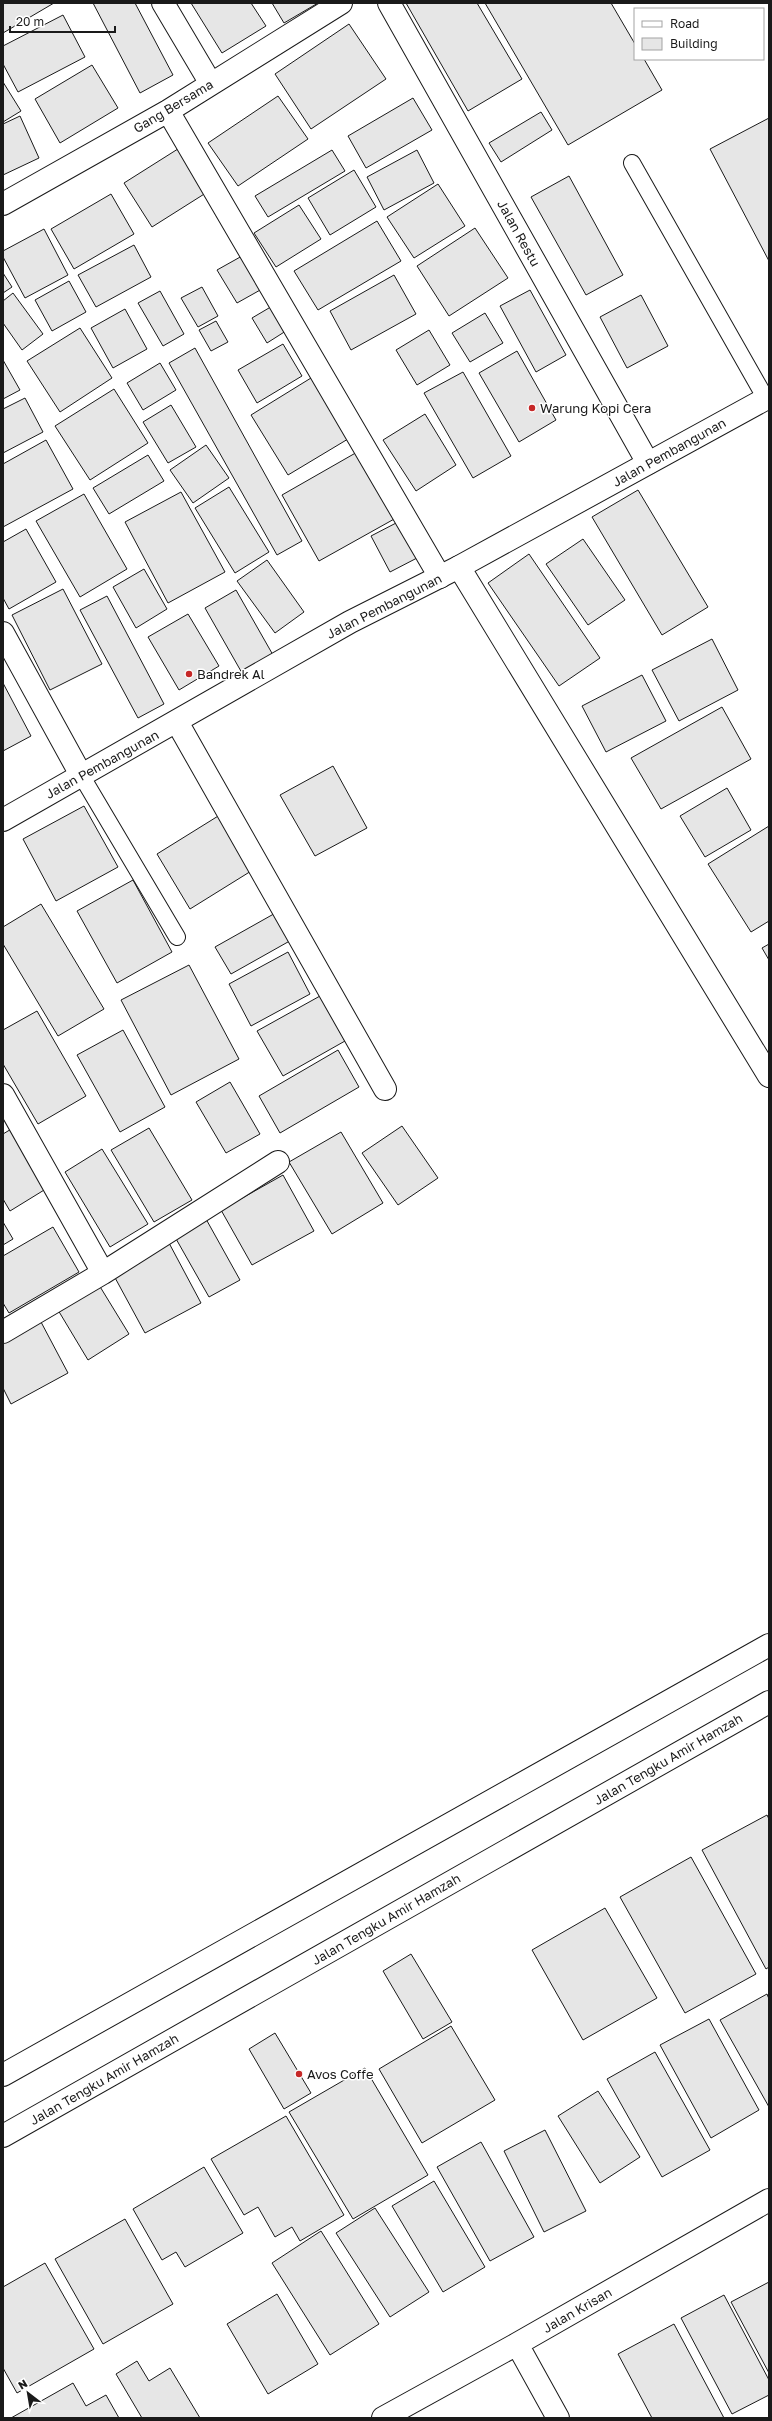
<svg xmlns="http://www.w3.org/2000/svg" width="772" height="2421" font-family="'Golos Text',sans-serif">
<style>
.building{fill:#e6e6e6;stroke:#1a1a1a}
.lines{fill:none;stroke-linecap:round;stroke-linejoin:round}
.service-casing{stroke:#1a1a1a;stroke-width:18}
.minor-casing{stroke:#1a1a1a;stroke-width:24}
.tertiary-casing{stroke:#1a1a1a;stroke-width:24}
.primary-casing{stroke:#1a1a1a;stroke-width:24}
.service{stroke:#fff;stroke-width:16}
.minor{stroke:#fff;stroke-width:22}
.tertiary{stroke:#fff;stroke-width:22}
.primary{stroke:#fff;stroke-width:22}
.poi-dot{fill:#c62828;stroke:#fff;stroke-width:1.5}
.labels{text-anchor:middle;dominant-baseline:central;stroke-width:3;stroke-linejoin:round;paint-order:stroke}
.street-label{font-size:13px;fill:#1a1a1a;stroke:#fff}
.poi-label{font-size:13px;fill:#1a1a1a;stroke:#fff;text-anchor:start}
</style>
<rect width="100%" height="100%" fill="#fff"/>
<path class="building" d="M 3,3 L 54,3 L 3,33 Z
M 93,3 L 135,3 L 173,75 L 140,93 Z
M 191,3 L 251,3 L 266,26 L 222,53 Z
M 272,3 L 318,3 L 284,23 Z
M 406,3 L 477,3 L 522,79 L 468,111 Z
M 485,3 L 611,3 L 635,44 L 635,59 L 644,59 L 662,90 L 568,145 Z
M 63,15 L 85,57 L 18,92 L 3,64 L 3,46 Z
M 349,24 L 386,79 L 311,129 L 275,74 Z
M 92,65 L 118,108 L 60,143 L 35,99 Z
M 3,82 L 21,111 L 3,122 Z
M 278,96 L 308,139 L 238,186 L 208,143 Z
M 413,98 L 432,130 L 366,168 L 348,136 Z
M 541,112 L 552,130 L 501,162 L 489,143 Z
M 20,116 L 39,158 L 3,175 L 3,124 Z
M 769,118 L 769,261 L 710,149 Z
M 181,147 L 209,191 L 152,227 L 124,183 Z
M 332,150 L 345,171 L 268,217 L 255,196 Z
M 417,150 L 434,183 L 384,210 L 367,177 Z
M 354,170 L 376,207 L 330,235 L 308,198 Z
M 569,176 L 623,275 L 586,295 L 531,197 Z
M 438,184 L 465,226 L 414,258 L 387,217 Z
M 111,194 L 134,234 L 74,269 L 51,229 Z
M 299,205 L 321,239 L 276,267 L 254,233 Z
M 377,221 L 401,261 L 318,310 L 294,271 Z
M 475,228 L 508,278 L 449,316 L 417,266 Z
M 44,229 L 68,275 L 25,298 L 3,257 L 3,251 Z
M 134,245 L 151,277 L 96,307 L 78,275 Z
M 242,256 L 262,289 L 237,303 L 217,270 Z
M 3,273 L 12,287 L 3,293 Z
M 394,275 L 416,314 L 351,350 L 330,311 Z
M 69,281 L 86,312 L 52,331 L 35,300 Z
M 202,287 L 218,316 L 198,327 L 181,298 Z
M 530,290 L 566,355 L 536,372 L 500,306 Z
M 160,291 L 184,334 L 163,346 L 138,303 Z
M 13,293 L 43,334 L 22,350 L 3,323 L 3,301 Z
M 641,295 L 668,346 L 627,368 L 600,317 Z
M 274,305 L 289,329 L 267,343 L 252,318 Z
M 125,309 L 147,349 L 113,368 L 91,328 Z
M 485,313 L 503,343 L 470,362 L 452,333 Z
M 216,321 L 228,342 L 211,351 L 199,330 Z
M 80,328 L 112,378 L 60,412 L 27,361 Z
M 429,330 L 450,365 L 417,385 L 396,350 Z
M 283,344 L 302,376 L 257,403 L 238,370 Z
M 195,348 L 302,541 L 277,555 L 169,363 Z
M 517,351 L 556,420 L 519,442 L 479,373 Z
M 3,360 L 20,390 L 3,399 Z
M 160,363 L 176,390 L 143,410 L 127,383 Z
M 463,372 L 511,456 L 473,478 L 424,393 Z
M 311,378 L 348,439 L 288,475 L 251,415 Z
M 114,389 L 148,443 L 90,480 L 55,426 Z
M 25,398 L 43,432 L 3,453 L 3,409 Z
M 171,405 L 196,447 L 168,463 L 143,422 Z
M 425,414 L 456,465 L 416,491 L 383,440 Z
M 46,440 L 73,489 L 3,527 L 3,464 Z
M 206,445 L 229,478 L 193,503 L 170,470 Z
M 359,451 L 396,518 L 319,561 L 282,495 Z
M 148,455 L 164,481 L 109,514 L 93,488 Z
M 229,487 L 269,552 L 235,573 L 195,508 Z
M 638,490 L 708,607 L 662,635 L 592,517 Z
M 181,492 L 225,572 L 168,603 L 125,522 Z
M 84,494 L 127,569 L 80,597 L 36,521 Z
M 398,522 L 417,558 L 390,572 L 371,536 Z
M 26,529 L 56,582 L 9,609 L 3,598 L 3,542 Z
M 583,539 L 625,600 L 588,625 L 546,564 Z
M 529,554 L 600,658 L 559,686 L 488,583 Z
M 267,560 L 304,612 L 275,633 L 237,581 Z
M 144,569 L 167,609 L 136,628 L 113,587 Z
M 63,589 L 102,664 L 50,690 L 12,615 Z
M 236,590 L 273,655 L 242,673 L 205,608 Z
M 107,596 L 164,704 L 138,718 L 80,610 Z
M 188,614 L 219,666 L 179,690 L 148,637 Z
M 712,639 L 738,690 L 679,721 L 652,670 Z
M 642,675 L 666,721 L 606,752 L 582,706 Z
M 3,683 L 31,736 L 3,751 Z
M 722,707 L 751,759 L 661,809 L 631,758 Z
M 333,766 L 367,828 L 315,856 L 280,795 Z
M 727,788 L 751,830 L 705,857 L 680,816 Z
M 84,806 L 118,867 L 56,901 L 23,839 Z
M 223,813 L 256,868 L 190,909 L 157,854 Z
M 769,826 L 769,921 L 751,932 L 708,864 Z
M 133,880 L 172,952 L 117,983 L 77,911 Z
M 41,904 L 104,1009 L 58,1036 L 3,944 L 3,927 Z
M 279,911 L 295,938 L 231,974 L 215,947 Z
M 769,944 L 769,960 L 762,948 Z
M 288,952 L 310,994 L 251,1026 L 229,984 Z
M 189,965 L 239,1059 L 171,1095 L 121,1000 Z
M 320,996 L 345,1041 L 283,1076 L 257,1031 Z
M 37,1011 L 86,1096 L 38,1124 L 3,1064 L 3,1030 Z
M 123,1030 L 165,1107 L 120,1132 L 77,1055 Z
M 338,1050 L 359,1087 L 280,1133 L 259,1096 Z
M 230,1082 L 260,1134 L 226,1153 L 196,1102 Z
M 402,1126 L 438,1178 L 398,1205 L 362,1153 Z
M 13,1128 L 49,1187 L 10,1211 L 3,1199 L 3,1134 Z
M 149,1128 L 192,1200 L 154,1222 L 111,1150 Z
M 341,1132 L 383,1203 L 332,1234 L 289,1162 Z
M 102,1149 L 148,1224 L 110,1247 L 65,1172 Z
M 283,1175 L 314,1231 L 252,1265 L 221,1210 Z
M 206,1219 L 240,1280 L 209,1297 L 175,1237 Z
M 3,1222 L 13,1239 L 3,1245 Z
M 53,1227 L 79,1272 L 9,1313 L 3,1303 L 3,1256 Z
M 169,1243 L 201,1303 L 145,1333 L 113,1274 Z
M 99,1285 L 129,1334 L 88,1360 L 58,1310 Z
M 41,1322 L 68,1373 L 11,1404 L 3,1388 L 3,1342 Z
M 767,1815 L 769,1819 L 769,1967 L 766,1969 L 702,1850 Z
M 691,1857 L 756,1974 L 685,2013 L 620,1897 Z
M 605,1908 L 657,1998 L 583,2040 L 532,1950 Z
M 411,1954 L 452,2022 L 423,2039 L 383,1971 Z
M 767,1994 L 769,1999 L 769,2107 L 720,2020 Z
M 709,2019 L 759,2110 L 711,2138 L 660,2045 Z
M 451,2026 L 495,2100 L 422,2143 L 379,2069 Z
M 275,2033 L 311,2093 L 284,2109 L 249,2049 Z
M 655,2052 L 710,2150 L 662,2177 L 607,2079 Z
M 365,2068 L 428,2175 L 353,2219 L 289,2112 Z
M 598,2091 L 640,2157 L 600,2183 L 558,2116 Z
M 286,2116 L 344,2215 L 300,2241 L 292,2227 L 275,2237 L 258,2207 L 244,2215 L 211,2159 Z
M 545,2130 L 586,2211 L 544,2232 L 504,2151 Z
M 481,2142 L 534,2237 L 490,2261 L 437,2167 Z
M 204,2167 L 243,2233 L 185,2267 L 176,2252 L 162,2260 L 133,2209 Z
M 434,2181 L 485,2267 L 443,2292 L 392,2206 Z
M 375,2208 L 429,2292 L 390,2317 L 336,2233 Z
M 125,2219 L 173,2304 L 103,2344 L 55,2259 Z
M 321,2231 L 379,2324 L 330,2355 L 272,2263 Z
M 45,2263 L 94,2349 L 17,2393 L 3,2368 L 3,2287 Z
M 769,2282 L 769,2373 L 731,2302 Z
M 277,2294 L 318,2364 L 268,2394 L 227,2324 Z
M 724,2295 L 769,2380 L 769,2395 L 732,2414 L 681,2318 Z
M 674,2324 L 724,2418 L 652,2418 L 618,2354 Z
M 137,2361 L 149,2381 L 170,2368 L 200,2418 L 142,2418 L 116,2374 Z
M 73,2383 L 86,2406 L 106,2395 L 119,2418 L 11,2418 Z"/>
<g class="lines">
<g class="service-casing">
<path id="service" d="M 632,163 L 766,399
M 81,775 L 177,937"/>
</g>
<g class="minor-casing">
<path id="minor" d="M 163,3 L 211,84
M 389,3 L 648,463
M 168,111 L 440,577
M 3,204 L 168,111 L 341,3
M 459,567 L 769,1076
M 3,633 L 81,775
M 177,722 L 385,1089
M 3,1095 L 103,1273 L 3,1332
M 103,1273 L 278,1162
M 517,2344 L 558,2418
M 383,2418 L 517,2344 L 769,2200"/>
</g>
<g class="tertiary-casing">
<path id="tertiary" d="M 3,820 L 350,622 L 459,567 L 769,397"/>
</g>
<g class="primary-casing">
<path id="primary" d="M 3,2075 L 769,1645
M 3,2136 L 769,1702"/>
</g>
<use href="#service" class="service"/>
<use href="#minor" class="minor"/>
<use href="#tertiary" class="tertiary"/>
<use href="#primary" class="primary"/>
</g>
<g class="poi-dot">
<circle cx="532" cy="408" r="4"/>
<circle cx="189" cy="674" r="4"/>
<circle cx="299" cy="2074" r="4"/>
</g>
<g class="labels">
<g class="street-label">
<text transform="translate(173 106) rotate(-31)">Gang Bersama</text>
<text transform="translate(519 233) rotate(61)">Jalan Restu</text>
<text transform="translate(669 452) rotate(-29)">Jalan Pembangunan</text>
<text transform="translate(384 606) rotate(-27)">Jalan Pembangunan</text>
<text transform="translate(102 764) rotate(-29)">Jalan Pembangunan</text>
<text transform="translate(668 1759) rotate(-30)">Jalan Tengku Amir Hamzah</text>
<text transform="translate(386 1919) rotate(-30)">Jalan Tengku Amir Hamzah</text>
<text transform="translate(104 2079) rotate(-30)">Jalan Tengku Amir Hamzah</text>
<text transform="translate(577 2310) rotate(-30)">Jalan Krisan</text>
</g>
<g class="poi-label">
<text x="540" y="408">Warung Kopi Cera</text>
<text x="197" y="674">Bandrek Al</text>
<text x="307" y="2074">Avos Coffe</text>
</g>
</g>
<rect width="772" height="2421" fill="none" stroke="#1a1a1a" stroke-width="8"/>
<rect x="634" y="8" width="130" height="52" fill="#ffffff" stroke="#a3a3a3"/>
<rect x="642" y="21" width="20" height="6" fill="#ffffff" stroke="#a3a3a3"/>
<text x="670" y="28" font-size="12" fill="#1a1a1a">Road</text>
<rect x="642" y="38" width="20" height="12" fill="#e6e6e6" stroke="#a3a3a3"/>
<text x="670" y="48" font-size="12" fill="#1a1a1a">Building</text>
<g transform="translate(28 2393) rotate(329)" stroke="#ffffff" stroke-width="3" paint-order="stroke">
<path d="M0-3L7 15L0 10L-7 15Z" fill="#1a1a1a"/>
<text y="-6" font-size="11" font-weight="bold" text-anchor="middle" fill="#1a1a1a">N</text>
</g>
<path d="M10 26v6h105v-6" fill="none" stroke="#1a1a1a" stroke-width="2"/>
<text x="16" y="26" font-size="12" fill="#1a1a1a" stroke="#ffffff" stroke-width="3" paint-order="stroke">20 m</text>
</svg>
